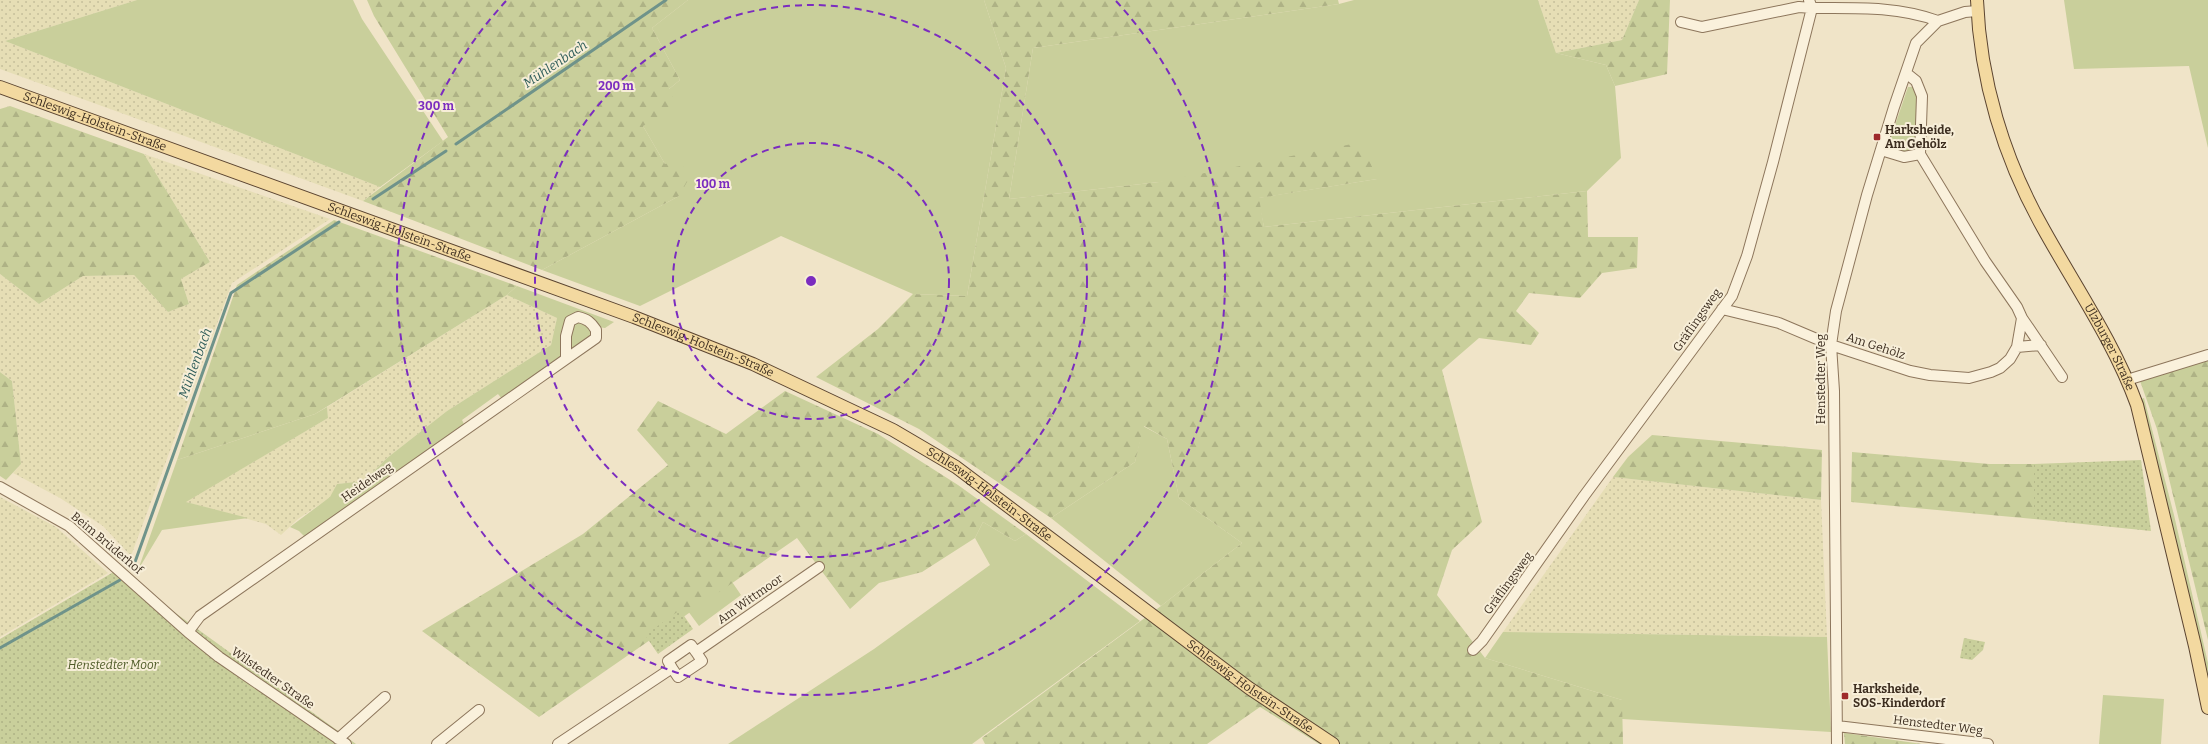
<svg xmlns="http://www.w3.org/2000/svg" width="2208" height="744" font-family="Bitter,serif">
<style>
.farmland{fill:url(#farmland-dots)}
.grass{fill:#c9cf9b}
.forest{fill:url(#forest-firs)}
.park{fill:url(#park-dots)}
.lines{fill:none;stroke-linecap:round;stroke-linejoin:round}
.stream{stroke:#6f938a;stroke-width:3}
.minor-casing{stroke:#8d765c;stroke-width:12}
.major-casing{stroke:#5b4430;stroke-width:14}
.minor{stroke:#faf1dc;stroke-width:10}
.major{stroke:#f3d9a0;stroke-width:12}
.ring{fill:none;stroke:#7b2cbf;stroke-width:2;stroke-dasharray:7 5}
.poi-dot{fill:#9e2a2b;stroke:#f7eed8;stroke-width:1.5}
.labels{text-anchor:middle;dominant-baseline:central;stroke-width:4;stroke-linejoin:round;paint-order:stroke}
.street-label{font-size:12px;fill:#3d2e20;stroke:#f7eed8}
.poi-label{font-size:12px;font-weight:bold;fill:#3d2e20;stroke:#f7eed8;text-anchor:start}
.park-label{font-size:12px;font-style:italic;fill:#4d5a26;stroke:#f7eed8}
.water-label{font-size:13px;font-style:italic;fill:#2f5d5a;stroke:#f7eed8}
.centre{fill:#7b2cbf;stroke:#f7eed8;stroke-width:2}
.ring-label{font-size:12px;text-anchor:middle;font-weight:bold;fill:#7b2cbf;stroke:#f7eed8;stroke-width:4;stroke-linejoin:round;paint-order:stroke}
</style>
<defs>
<pattern id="farmland-dots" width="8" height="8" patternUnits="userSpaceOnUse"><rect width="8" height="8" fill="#e6deb5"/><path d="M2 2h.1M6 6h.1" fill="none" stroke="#c6bf9b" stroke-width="1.8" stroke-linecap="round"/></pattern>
<pattern id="forest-firs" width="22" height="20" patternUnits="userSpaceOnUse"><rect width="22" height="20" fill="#c9cf9b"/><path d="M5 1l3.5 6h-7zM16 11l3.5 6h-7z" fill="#aeb285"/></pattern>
<pattern id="park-dots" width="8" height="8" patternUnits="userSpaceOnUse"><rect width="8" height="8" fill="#c9cf9b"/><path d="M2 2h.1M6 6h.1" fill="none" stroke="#aeb285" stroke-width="1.8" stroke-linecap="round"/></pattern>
</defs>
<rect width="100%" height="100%" fill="#f0e4c8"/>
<path class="farmland" d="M 0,0 L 137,0 L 5,41 L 380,187 L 363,201 L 0,69 Z
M 1538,0 L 1639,0 L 1622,40 L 1556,53 Z
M 144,154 L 330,219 L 232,283 L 131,556 L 103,526 L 60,498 L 13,473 L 21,464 L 12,381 L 0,372 L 0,274 L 39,304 L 83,276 L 134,275 L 168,312 L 189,304 L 181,279 L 210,262 Z
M 507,295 L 557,318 L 551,345 L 447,411 L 387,458 L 364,481 L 337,484 L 331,497 L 298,519 L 281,535 L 266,524 L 185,502 L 328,418 L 327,407 Z
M 1613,477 L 1821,500 L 1827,637 L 1503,632 Z
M 0,497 L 56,527 L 108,573 L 0,637 Z"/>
<path class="grass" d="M 137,0 L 353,0 L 362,19 L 443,141 L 380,187 L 5,41 Z
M 688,0 L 984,0 L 1006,68 L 967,296 L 913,294 L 781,236 L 640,306 L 542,270 L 679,196 L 665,164 L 643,126 L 669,89 L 680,80 L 652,28 Z
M 1354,0 L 1538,0 L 1556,53 L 1606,65 L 1615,86 L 1621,158 L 1587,191 L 1264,227 L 1258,198 L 1377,179 L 1159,182 L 1009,199 L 1033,48 L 1339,4 Z
M 2064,0 L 2208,0 L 2208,148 L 2189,66 L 2074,69 Z
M 1908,87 L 1913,87 C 1921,102 1917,129 1915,145 L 1906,152 L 1894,149 L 1890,146 L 1890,140 Z
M 517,286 L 614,322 L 605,328 L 598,327 L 578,315 L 563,357 L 502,399 L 498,394 L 462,420 L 465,426 L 305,537 L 299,531 L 290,527 L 330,497 L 337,484 L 364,481 L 387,458 L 447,411 L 551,345 L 557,318 L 507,295 Z
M 577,319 C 581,321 586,323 589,326 C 601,336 580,347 571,348 L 567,344 L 568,336 Z
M 2144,398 L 2174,515 L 2208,663 L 2208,690 L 2145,420 L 2141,399 Z
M 327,407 L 328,418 L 186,502 L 248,518 L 162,530 L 138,570 L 177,460 L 315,414 Z
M 1143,426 L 1167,439 L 1179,498 L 1242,543 L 1161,606 L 1051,518 L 1135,462 Z
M 983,522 L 1015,541 L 1026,534 L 1140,621 L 972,744 L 728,744 L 874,649 L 990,565 L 975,538 Z
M 728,576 L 741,595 L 699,626 L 685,607 Z
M 1503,632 L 1827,637 L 1831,732 L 1622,719 L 1622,700 L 1485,658 Z
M 2103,695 L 2164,699 L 2161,744 L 2099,744 Z"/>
<path class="forest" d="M 367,0 L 688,0 L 652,28 L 680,80 L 669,89 L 677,106 L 643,126 L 665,164 L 678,161 L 691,175 L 679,196 L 542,270 L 363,201 L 448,137 L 374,16 Z
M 984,0 L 1338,0 L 1339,4 L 1033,48 L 1009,199 L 1159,182 L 1362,142 L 1377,179 L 1259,198 L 1264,227 L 1587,191 L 1588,237 L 1638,237 L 1637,268 L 1602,273 L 1580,298 L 1529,293 L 1516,311 L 1539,333 L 1531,345 L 1479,338 L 1442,370 L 1482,522 L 1452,550 L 1437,595 L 1485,658 L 1622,700 L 1623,744 L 1319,744 L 1260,707 L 1207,744 L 985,744 L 982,738 L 1161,606 L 1242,543 L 1179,498 L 1167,439 L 1144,426 L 1135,462 L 1051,518 L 919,429 L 816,377 L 878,329 L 913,294 L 967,296 L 1006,68 Z
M 1639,0 L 1670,0 L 1667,74 L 1615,86 L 1606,65 L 1556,53 L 1622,40 Z
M 10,106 L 144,154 L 210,262 L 181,279 L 189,304 L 168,312 L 134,275 L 83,276 L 39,304 L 0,274 L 0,109 Z
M 334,220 L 517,286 L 507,295 L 315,414 L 177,460 L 237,285 Z
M 2208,356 L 2208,640 L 2157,429 L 2139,378 Z
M 0,372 L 12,381 L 21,464 L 6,480 L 0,476 Z
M 785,391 L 878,434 L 958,485 L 1026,534 L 1015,541 L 983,522 L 975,538 L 922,572 L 879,583 L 850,609 L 797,538 L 539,717 L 422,631 L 583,534 L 668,465 L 637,430 L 658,401 L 726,434 Z
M 1652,435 L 1822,450 L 1821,500 L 1613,477 L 1628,457 Z
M 1852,452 L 1989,464 L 2034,464 L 2034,519 L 1851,502 Z
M 1844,733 L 1845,733 L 1922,744 L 1845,744 Z"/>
<path class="park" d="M 2141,460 L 2151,531 L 2034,519 L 2034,464 Z
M 122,567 L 170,609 L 356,744 L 0,744 L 0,639 Z
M 680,610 L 693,629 L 658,654 L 645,635 Z
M 1964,638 L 1985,642 L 1983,650 L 1972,660 L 1960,658 Z"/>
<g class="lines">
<path class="stream" d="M 456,144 L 666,0
M 373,199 L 446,151
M 135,562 L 231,293 L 339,222
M 0,648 L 120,580"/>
<g class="minor-casing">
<path id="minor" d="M 1809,0 L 1812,8 C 1854,8 1898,6 1938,21
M 1881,150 L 1904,157 L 1920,154
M 1722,309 L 1779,323 L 1831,345 L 1910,371 L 1930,375 L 1969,378 L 1991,372 L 2000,368 L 2010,359 L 2017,347 L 2022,318 L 2017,307 L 1985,261 L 1920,154 L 1922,96 L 1916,81 L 1906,73
M 2022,318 L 2062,377
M 2017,347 L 2041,345
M 2127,380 L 2208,355
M 0,487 L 69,526 L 188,632 L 219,657 L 346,744
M 188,632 L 200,616 L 596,338 L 596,330 C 591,322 587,319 578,317 L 570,321 L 566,336 L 566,359
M 1473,650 L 1482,641 L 1584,496 L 1732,296 L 1747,256 L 1773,162 L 1812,8 L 1799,7 L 1702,27 L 1681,22
M 672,668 L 668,661 L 691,645 L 696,652
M 1837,726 L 1988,744
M 338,739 L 385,697
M 437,744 L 479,710
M 558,744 L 672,668 L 678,677 L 702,661 L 696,652 L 819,567
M 1837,744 L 1834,391 L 1831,345 L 1836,311 L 1867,195 L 1894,107 L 1916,43 L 1938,21 L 1965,12 L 1977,11"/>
</g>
<g class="major-casing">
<g id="major">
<path id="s1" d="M 1977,0 C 1980,80 2004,159 2043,228 C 2075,286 2114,342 2137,405 L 2195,646 L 2208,708"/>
<path id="s2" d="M 0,87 L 634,317 L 753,364 L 893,430 L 956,467 L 1249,688 L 1333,744"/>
</g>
</g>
<use href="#minor" class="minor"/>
<use href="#major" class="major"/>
</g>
<g class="ring">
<circle cx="811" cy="281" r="138"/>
<circle cx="811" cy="281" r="276"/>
<path d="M1116 1A414 414 0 1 1 506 1"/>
</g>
<g class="poi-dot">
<rect x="1873" y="133" width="8" height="8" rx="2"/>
<rect x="1841" y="692" width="8" height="8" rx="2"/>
</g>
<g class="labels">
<g class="street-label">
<text stroke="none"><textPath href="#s2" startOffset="101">Schleswig-Holstein-Straße</textPath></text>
<text stroke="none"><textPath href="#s2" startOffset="425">Schleswig-Holstein-Straße</textPath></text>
<text transform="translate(1697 320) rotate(-55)">Gräflingsweg</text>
<text stroke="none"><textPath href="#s2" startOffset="749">Schleswig-Holstein-Straße</textPath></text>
<text transform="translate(1876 346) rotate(18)">Am Gehölz</text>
<text stroke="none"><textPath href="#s1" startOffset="376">Ulzburger Straße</textPath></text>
<text transform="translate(1821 379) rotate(-90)">Henstedter Weg</text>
<text transform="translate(367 482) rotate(-35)">Heidelweg</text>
<text stroke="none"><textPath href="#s2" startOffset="1073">Schleswig-Holstein-Straße</textPath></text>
<text transform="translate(107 543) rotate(40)">Beim Brüderhof</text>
<text transform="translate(1508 583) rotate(-54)">Gräflingsweg</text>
<text transform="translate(750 599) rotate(-35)">Am Wittmoor</text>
<text transform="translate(273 678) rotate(35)">Wilstedter Straße</text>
<text stroke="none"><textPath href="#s2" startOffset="1397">Schleswig-Holstein-Straße</textPath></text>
<text transform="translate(1938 725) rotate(7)">Henstedter Weg</text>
</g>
<g class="poi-label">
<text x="1885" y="130">Harksheide,<tspan x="1885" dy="14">Am Gehölz</tspan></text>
<text x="1853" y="689">Harksheide,<tspan x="1853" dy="14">SOS-Kinderdorf</tspan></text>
</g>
<g class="park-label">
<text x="113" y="665">Henstedter Moor</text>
</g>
<g class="water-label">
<text transform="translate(555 64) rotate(-34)">Mühlenbach</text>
<text transform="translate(195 363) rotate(-70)">Mühlenbach</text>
</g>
</g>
<circle cx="811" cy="281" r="6" class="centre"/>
<g class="ring-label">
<text x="616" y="90">200 m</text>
<text x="436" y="110">300 m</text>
<text x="713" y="188">100 m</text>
</g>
</svg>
